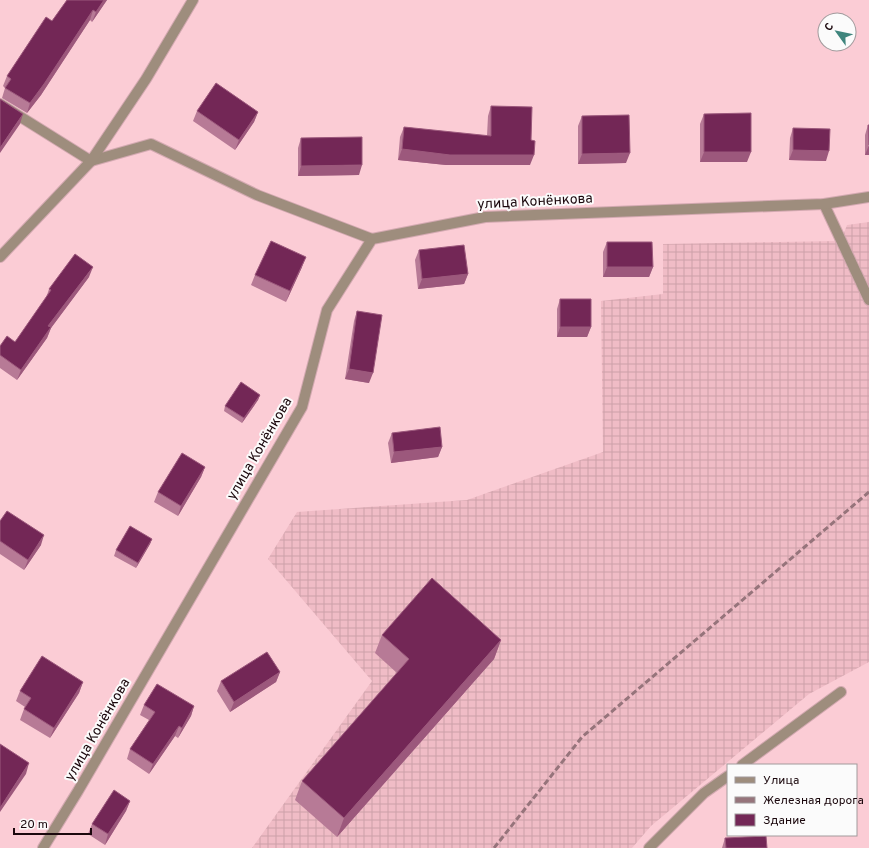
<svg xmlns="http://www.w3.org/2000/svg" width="869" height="848" font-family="Overpass,sans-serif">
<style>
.industrial{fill:url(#industrial-grid)}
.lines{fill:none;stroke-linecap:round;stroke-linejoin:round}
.service-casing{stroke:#d3a9b1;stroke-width:12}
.minor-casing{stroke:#d3a9b1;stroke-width:12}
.service{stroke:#9e8d7d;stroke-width:10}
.minor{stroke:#9e8d7d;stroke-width:10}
.rail{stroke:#96747b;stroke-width:3;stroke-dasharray:6 3;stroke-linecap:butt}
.wall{fill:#b77a96}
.shaded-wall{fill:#9c587c}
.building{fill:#732756;stroke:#9c587c}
.labels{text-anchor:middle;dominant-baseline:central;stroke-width:4;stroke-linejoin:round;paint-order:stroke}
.street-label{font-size:14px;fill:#1b080d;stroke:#fbfbfb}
</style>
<defs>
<pattern id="industrial-grid" width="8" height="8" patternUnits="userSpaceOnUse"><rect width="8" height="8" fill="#f0bcc6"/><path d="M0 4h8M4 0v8" fill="none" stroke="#cda0a9"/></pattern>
</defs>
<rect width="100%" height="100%" fill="#fbccd5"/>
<path class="industrial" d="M 869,222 L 869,662 L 809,694 L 651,826 L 632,848 L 252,848 L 372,681 L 268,559 L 297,512 L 467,500 L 603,452 L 601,301 L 663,294 L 663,244 L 841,241 L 847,225 Z"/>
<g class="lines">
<g class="service-casing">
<path id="service" d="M 0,104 L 91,161 L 151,144 L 257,195 L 372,239
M 824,204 L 869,300
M 742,765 L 841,692
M 649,848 L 704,793 L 728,776"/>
</g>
<g class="minor-casing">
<path id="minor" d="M 0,257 L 91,161 L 146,79 L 193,0
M 43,848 L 78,791 L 302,407 L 327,310 L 372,239 L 485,217 L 824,204 L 869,197"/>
</g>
<use href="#service" class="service"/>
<use href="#minor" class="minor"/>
<path class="rail" d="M 494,848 L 582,737 L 869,492"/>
</g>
<path class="wall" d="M 67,0 L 107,0 L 92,22 L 90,20 L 41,95 L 27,113 L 2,98 L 5,88 L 3,86 L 7,76 L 52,21 Z
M 491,106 L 530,165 L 446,165 L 398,160 L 400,137 L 404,127 L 487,136 L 488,116 Z
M 197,111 L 258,112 L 254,122 L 235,150 L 193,121 Z
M 704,114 L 747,162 L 700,162 L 700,124 Z
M 582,116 L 626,163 L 578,164 L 578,126 Z
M 868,125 L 869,155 L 865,155 L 865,135 Z
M 793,128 L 826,161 L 789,160 L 790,138 Z
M 301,138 L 359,175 L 298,176 L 298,148 Z
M 607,242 L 653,267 L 649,277 L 603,277 L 603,252 Z
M 419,250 L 468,274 L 464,284 L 418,289 L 415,260 Z
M 302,267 L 286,302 L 251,285 L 255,275 Z
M 89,277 L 51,328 L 47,338 L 17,380 L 0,368 L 0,346 L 15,342 L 46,298 L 49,289 Z
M 560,299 L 591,327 L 587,337 L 557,337 L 557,309 Z
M 357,311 L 369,383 L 345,379 L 354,321 Z
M 260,395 L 258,400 L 242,423 L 224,411 L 225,406 Z
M 392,433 L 442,447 L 438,457 L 391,463 L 388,443 Z
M 205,467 L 201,477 L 178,516 L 154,502 L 158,492 Z
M 0,521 L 41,545 L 24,570 L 0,554 Z
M 152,539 L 150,544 L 136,568 L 114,556 L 116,550 Z
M 382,635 L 501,640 L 494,659 L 337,837 L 295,800 L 302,781 L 397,673 L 375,653 Z
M 280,672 L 276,682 L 230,712 L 217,691 L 221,681 Z
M 83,682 L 79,693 L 50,738 L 20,720 L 24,709 L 25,707 L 16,701 L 20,691 Z
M 144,705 L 194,706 L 191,716 L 178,738 L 175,736 L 149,774 L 127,759 L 130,749 L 149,720 L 140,715 Z
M 130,801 L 126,811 L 105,845 L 88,834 L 92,824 Z
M 725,838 L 767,848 L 722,848 Z"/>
<path class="shaded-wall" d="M 104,0 L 107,0 L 92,22 L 96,12 Z
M 93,10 L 90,20 L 41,95 L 27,113 L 30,103 Z
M 258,112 L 254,122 L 235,150 L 239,140 Z
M 23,114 L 20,124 L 0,153 L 0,148 Z
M 869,145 L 869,155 L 865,155 Z
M 402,149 L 534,155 L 530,165 L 446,165 L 398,160 Z
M 793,150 L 829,151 L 826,161 L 789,160 Z
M 704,152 L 751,152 L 747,162 L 700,162 Z
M 630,153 L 626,163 L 578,164 L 582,154 Z
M 362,165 L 359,175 L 298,176 L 301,166 Z
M 306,257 L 302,267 L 286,302 L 290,291 Z
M 93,267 L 89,277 L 51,328 L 47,338 L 17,380 L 21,370 L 48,326 Z
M 607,267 L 653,267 L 649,277 L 603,277 Z
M 468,274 L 464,284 L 418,289 L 422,279 Z
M 560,327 L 591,327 L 587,337 L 557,337 Z
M 349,369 L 373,373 L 369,383 L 345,379 Z
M 260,395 L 258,400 L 242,423 L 244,418 Z
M 442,447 L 438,457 L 391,463 L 394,452 Z
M 205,467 L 201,477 L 178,516 L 181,506 Z
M 44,535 L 41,545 L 24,570 L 28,560 Z
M 152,539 L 150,544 L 136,568 L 138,563 Z
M 501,640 L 494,659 L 337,837 L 344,818 Z
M 280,672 L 276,682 L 230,712 L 234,702 Z
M 83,682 L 79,693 L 50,738 L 54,728 Z
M 194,706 L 191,716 L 178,738 L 182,728 Z
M 179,726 L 175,736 L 149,774 L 153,764 Z
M 29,763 L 26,774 L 0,812 L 0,808 Z
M 130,801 L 126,811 L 105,845 L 108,834 Z"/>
<path class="building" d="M 67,0 L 104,0 L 96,12 L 93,10 L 44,84 L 30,103 L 5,88 L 11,79 L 7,76 L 46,17 L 52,21 Z
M 216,83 L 258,112 L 239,140 L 197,111 Z
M 0,99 L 23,114 L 0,148 Z
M 491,106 L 532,107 L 531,140 L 535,141 L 534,155 L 450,155 L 402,149 L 404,127 L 491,136 Z
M 751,113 L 751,152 L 704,152 L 704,114 Z
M 629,115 L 630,153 L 582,154 L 582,116 Z
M 868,125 L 869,125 L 869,145 Z
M 793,128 L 830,129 L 829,151 L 793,150 Z
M 362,137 L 362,165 L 301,166 L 301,138 Z
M 271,241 L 306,257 L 290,291 L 255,275 Z
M 607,242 L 652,242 L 653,267 L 607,267 Z
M 464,245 L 468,274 L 422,279 L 419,250 Z
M 75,254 L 93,267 L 48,326 L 51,327 L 21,370 L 0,355 L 0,346 L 7,336 L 15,342 L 51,290 L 49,289 Z
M 560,299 L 591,299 L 591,327 L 560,327 Z
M 357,311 L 382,315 L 373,373 L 349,369 Z
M 241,382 L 260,395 L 244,418 L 225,406 Z
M 440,427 L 442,447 L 394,452 L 392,433 Z
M 182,453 L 205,467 L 181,506 L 158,492 Z
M 7,511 L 44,535 L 28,560 L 0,541 L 0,521 Z
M 130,526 L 152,539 L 138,563 L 116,550 Z
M 432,578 L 501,640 L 344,818 L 302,781 L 409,659 L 382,635 Z
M 267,652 L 280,672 L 234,702 L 221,681 Z
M 42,656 L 83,682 L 54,728 L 24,709 L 31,698 L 20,691 Z
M 157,684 L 194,706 L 182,728 L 179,726 L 153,764 L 130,749 L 155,712 L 144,705 Z
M 0,744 L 29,763 L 0,808 Z
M 114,790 L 130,801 L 108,834 L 92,824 Z
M 766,836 L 767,848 L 726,848 L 725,838 Z"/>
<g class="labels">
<g class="street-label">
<text transform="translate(535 202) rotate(-3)">улица Конёнкова</text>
<text transform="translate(260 449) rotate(-60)">улица Конёнкова</text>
<text transform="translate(98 730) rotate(-60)">улица Конёнкова</text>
</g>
</g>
<rect x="727" y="764" width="130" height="72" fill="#fbfbfb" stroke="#a19a9c"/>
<rect x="735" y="777" width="20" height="6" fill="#9e8d7d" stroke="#a19a9c"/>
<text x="763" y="784" font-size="12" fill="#1b080d">Улица</text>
<rect x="735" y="797" width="20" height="6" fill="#96747b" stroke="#a19a9c"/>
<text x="763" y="804" font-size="12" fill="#1b080d">Железная дорога</text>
<rect x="735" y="814" width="20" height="12" fill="#732756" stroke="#a19a9c"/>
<text x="763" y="824" font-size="12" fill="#1b080d">Здание</text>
<g transform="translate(837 32) rotate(303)"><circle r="19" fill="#fbfbfb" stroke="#a19a9c"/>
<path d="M0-3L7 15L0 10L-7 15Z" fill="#3f857d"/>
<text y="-6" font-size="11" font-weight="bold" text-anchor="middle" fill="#1b080d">С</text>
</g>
<path d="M14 828v6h77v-6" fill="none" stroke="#1b080d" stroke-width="2"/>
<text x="20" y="828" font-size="12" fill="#1b080d" stroke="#fbfbfb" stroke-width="3" paint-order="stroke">20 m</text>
</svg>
